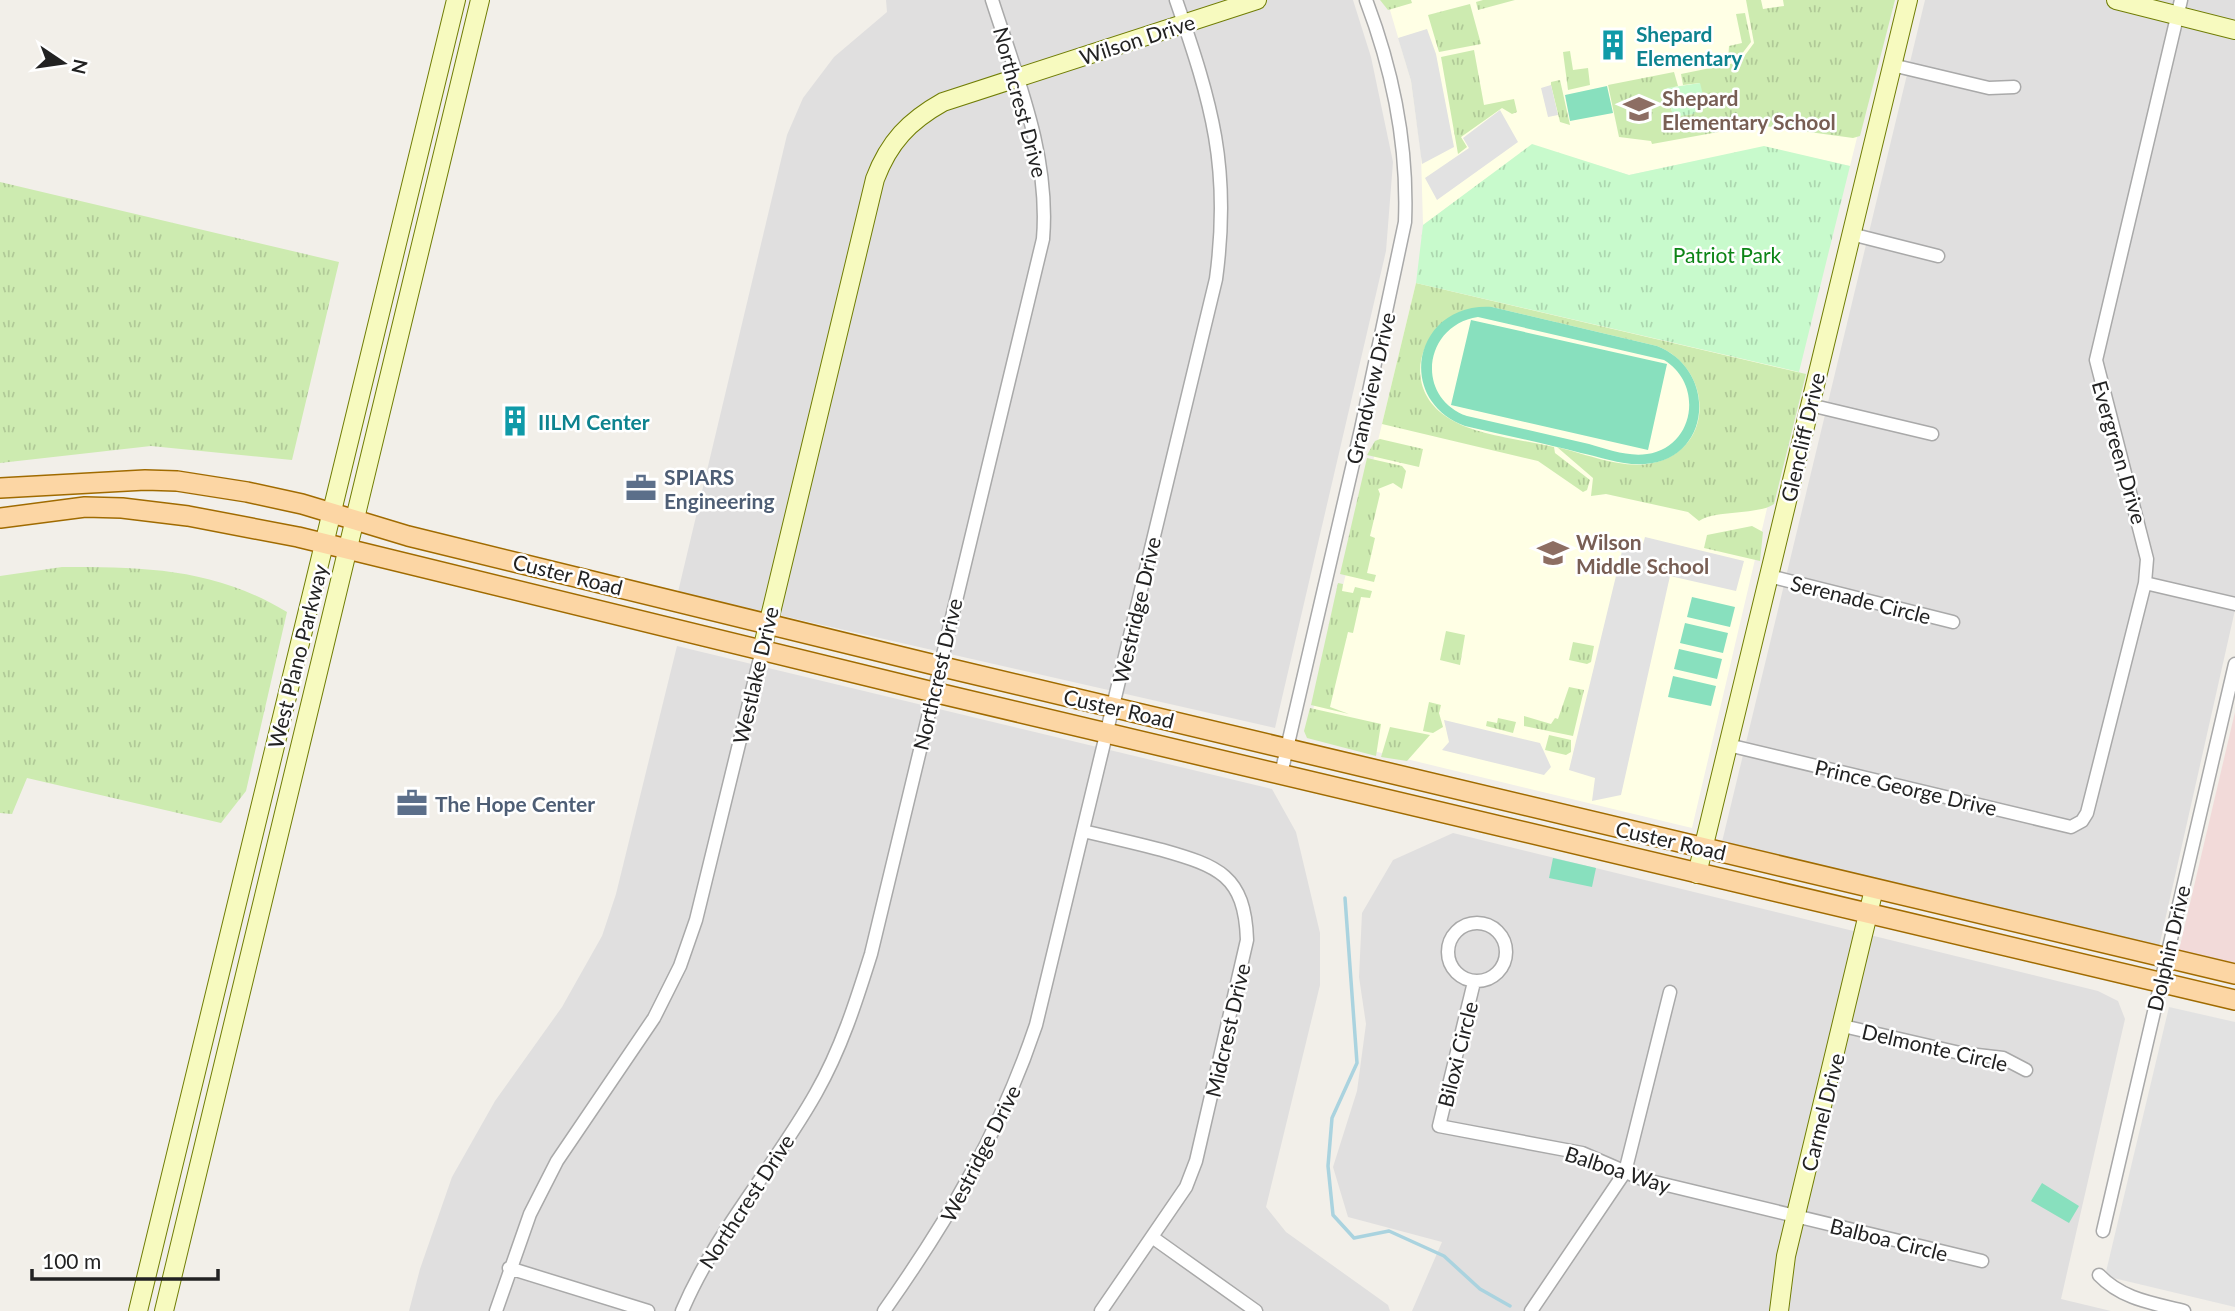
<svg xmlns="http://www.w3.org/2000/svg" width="2235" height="1311" font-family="Lato,sans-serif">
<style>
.residential{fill:#e0dfdf}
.commercial{fill:#f2dad9}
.education{fill:#ffffe5}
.grass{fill:url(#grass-tufts)}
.park{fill:url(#park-tufts)}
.pitch{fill:#88e0be;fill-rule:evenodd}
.parking{fill:#e2e2e2}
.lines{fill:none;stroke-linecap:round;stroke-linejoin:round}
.stream{stroke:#aad3df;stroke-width:3.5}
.street-casing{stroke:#a9a9a9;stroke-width:15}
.secondary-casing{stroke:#707d05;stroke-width:20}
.primary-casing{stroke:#a06b00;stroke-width:22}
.street{stroke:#fff;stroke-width:12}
.secondary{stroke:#f7fabf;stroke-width:18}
.primary{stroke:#fcd6a4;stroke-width:19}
.labels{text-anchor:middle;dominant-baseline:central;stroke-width:5;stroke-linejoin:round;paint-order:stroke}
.culture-label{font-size:21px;font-weight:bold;fill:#0d838f;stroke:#fff;text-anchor:start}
.street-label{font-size:21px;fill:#222;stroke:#fff}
.education-label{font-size:21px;font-weight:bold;fill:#785e54;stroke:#fff;text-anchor:start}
.park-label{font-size:21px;fill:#0c8416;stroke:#fff}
.service-label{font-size:21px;font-weight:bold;fill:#4e5e75;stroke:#fff;text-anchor:start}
</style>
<defs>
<pattern id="grass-tufts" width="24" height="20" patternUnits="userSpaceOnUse" patternTransform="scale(1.75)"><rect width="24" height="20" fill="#cdebb0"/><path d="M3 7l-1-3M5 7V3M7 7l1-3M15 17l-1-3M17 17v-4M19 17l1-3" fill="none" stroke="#b0c997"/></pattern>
<pattern id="park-tufts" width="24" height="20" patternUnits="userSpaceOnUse" patternTransform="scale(1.75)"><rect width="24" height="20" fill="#c8facc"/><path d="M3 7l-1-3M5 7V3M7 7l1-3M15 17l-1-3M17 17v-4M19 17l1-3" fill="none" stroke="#acd6af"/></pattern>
</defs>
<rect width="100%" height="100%" fill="#f2efe9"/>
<path class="residential" d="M 886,0 L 1353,0 L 1371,57 L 1393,162 L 1386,251 L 1275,728 L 678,592 L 787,135 L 803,98 L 834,57 L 887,12 Z
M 1925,0 L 2235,0 L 2235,610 L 2159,947 L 1722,842 Z
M 677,646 L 1272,789 L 1296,832 L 1320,933 L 1320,985 L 1266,1207 L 1286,1232 L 1388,1305 L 1390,1311 L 409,1311 L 420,1269 L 452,1177 L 495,1101 L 562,1007 L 602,936 L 616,894 Z
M 1453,833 L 2098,991 L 2118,1001 L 2125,1019 L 2061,1299 L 2111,1311 L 1412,1311 L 1442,1242 L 1348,1217 L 1333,1167 L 1357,1091 L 1366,1024 L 1359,977 L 1362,913 L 1393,860 Z"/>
<path class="commercial" d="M 2235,712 L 2235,963 L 2179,950 Z"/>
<path class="education" d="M 1387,0 L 1891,0 L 1850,166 L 1764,147 L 1629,175 L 1532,145 L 1423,225 L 1421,154 L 1411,81 Z
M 1416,283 L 1799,372 L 1692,828 L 1307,735 Z"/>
<path class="grass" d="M 1380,0 L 1411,0 L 1412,3 L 1388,10 Z
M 1483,0 L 1515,0 L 1478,10 L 1476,2 Z
M 1746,0 L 1761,0 L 1763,9 L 1784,6 L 1783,0 L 1895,0 L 1860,136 L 1853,138 L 1757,125 L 1652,144 L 1651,141 L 1619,137 L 1608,85 L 1674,72 L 1678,86 L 1667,89 L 1673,116 L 1694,114 L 1700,83 L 1683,85 L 1681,74 L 1740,62 L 1754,43 Z
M 1470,4 L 1481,44 L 1439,52 L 1428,15 Z
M 1745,13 L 1751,42 L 1738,59 L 1728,61 L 1729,46 L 1742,43 L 1736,14 Z
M 1474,50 L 1484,105 L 1514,99 L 1517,112 L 1512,114 L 1502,108 L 1461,137 L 1467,147 L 1458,154 L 1441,57 Z
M 1570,51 L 1573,70 L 1588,68 L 1590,85 L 1568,90 L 1563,52 Z
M 1560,80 L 1570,125 L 1560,122 L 1551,85 L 1551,82 Z
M 0,182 L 339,262 L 292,460 L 151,446 L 0,463 Z
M 1416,283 L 1806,374 L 1774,504 C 1759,515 1714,510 1699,521 L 1688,512 L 1606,494 L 1591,496 L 1593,478 L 1557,447 C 1586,454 1624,470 1653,463 C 1716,449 1713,368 1657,346 L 1492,307 C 1427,304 1391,384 1450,419 C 1475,435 1524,440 1554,447 L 1555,453 L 1590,480 L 1587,490 L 1583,492 L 1538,461 L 1382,424 Z
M 1380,439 L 1423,449 L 1419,467 L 1367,455 L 1375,441 Z
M 1367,458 L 1402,466 L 1406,471 L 1402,489 L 1393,483 L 1378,489 L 1380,494 L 1370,536 L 1375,538 L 1367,573 L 1376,575 L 1374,582 L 1340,574 Z
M 1752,526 L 1763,532 L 1760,561 L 1704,548 L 1707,535 Z
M 62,567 C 145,567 214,568 287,612 L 246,791 L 221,823 L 27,778 L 12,814 L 0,813 L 0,576 Z
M 1338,583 L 1343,584 L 1342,591 L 1353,593 L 1355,587 L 1372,591 L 1370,598 L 1361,597 L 1353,633 L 1348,632 L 1330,707 L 1349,714 L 1311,705 Z
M 1446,631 L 1465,635 L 1460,665 L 1440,660 Z
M 1573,642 L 1594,646 L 1591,662 L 1587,664 L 1569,660 Z
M 1569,687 L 1584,690 L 1573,736 L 1524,726 L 1524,716 L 1551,724 L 1555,718 L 1558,719 Z
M 1429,702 L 1441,705 L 1439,713 L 1443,727 L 1433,733 L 1423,731 Z
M 1310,708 L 1381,724 L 1376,756 L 1307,738 L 1304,731 Z
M 1498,718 L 1516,722 L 1513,733 L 1486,726 L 1487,721 L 1497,723 Z
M 1390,727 L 1430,735 L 1407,761 L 1381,757 Z
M 1549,735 L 1571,740 L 1571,752 L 1566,755 L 1545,750 Z"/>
<path class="park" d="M 1700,83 L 1704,99 L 1694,114 L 1673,117 L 1667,88 Z
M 1532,144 L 1629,175 L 1764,146 L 1850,166 L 1799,372 L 1416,283 L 1423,225 Z"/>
<path class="pitch" d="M 1607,86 L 1613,113 L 1570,121 L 1565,95 Z
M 1492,307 L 1657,346 C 1718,370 1712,459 1645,464 C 1624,466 1601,457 1581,453 C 1543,443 1504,435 1465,426 C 1393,399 1415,302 1492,307 ZM 1478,317 L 1664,360 C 1704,384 1695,447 1647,454 C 1628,457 1607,449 1589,444 C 1548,435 1508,425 1467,416 C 1414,397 1424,325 1478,317 Z
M 1471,320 L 1667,364 L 1648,450 L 1451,405 Z
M 1692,597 L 1735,607 L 1730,627 L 1687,617 Z
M 1685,623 L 1728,633 L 1723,653 L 1680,643 Z
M 1679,649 L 1722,659 L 1717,679 L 1674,669 Z
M 1673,676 L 1716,686 L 1711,706 L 1668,697 Z
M 1553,858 L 1596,868 L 1592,887 L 1549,878 Z
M 2042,1183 L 2079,1206 L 2069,1223 L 2031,1201 Z"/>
<path class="parking" d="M 1427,29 L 1436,54 L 1454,147 L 1422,164 L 1411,81 L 1398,38 Z
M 1551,85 L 1558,115 L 1548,117 L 1541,88 Z
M 1500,110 L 1518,142 L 1437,200 L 1425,178 L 1469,148 L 1463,138 Z
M 1645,537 L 1744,561 L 1736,591 L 1670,576 L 1621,795 L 1592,801 L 1595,778 L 1569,770 L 1623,547 L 1642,548 Z
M 1444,720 L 1540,743 L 1551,767 L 1544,775 L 1442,750 L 1449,742 Z
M 2169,1007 L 2235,1022 L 2235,1307 L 2105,1276 Z"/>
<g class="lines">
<path class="stream" d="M 1345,898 L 1357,1063 L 1332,1118 L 1328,1166 L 1333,1215 L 1354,1238 L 1389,1231 L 1444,1256 L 1480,1289 L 1510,1306"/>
<g class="street-casing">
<path id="street" d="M 1892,65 L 1989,88 L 2014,87
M 1851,234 L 1938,256
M 1810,405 L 1932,434
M 1769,576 L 1953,622
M 2145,583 L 2235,604
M 1728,745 L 2071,827 L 2082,821 L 2087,813 L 2145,583 L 2147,559 L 2096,360 L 2181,0
M 1281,774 L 1361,429 L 1405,222 C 1408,146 1393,71 1366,0
M 1083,831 C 1109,837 1135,843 1162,850 C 1218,866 1245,875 1247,940 L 1196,1161 L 1186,1187 L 1101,1311
M1448 952a29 29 0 1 1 58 0a29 29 0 1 1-58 0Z
M 1474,982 L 1439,1126 L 1582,1153 L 1642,1179 L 1982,1261
M 1843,1026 L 1960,1053 L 2003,1058 L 2026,1070
M 2103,1231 L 2235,664
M 1152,1237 L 1256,1311
M 509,1268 L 648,1311
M 2099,1275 C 2122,1299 2152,1303 2184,1311
M 496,1311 L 530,1214 L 557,1161 L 654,1018 L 680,966 L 696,920 L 762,650
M 682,1311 C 716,1231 774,1168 816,1093 C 841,1049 856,1002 871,954 L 1043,239 C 1050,156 1017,78 992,0
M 884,1311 C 949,1219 1000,1132 1036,1025 L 1216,279 C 1231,168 1212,104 1176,0
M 1531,1311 L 1625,1172 L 1670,992"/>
</g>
<g class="secondary-casing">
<path id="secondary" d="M 2116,0 L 2235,30
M 762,650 L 875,179 C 889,142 909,121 943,102 L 1257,0
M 1697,874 L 1908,0
M 138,1311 L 456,0
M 164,1311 L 480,0
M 1779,1311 L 1786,1256 L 1874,889"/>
</g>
<g class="primary-casing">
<path id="primary" d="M 0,488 L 145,480 L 177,481 L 247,492 L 302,504 L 408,536 L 939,666 L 2235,974
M 0,518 L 85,507 L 122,508 L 188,516 L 298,537 L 933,692 L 2235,1000"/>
</g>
<use href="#street" class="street"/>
<use href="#secondary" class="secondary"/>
<use href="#primary" class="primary"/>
</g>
<defs>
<g id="building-bare" transform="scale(2.415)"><path d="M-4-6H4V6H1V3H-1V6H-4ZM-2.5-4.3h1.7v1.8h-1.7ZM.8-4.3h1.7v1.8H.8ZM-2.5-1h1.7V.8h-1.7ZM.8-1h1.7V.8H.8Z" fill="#0f9aa8" stroke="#fff" stroke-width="2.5" paint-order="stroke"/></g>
<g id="school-bare" transform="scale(2.415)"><path d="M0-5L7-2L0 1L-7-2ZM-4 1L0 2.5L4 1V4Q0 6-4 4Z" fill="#8d6e63" stroke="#fff" stroke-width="2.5" paint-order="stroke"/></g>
<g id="office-bare" transform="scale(2.415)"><path d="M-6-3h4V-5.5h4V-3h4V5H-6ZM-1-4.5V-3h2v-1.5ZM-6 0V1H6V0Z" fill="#5c6f8a" stroke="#fff" stroke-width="2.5" paint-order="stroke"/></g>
</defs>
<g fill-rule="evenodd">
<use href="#building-bare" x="1613" y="45"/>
<use href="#school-bare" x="1639" y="109"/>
<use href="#building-bare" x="515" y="421"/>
<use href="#office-bare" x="641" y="488"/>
<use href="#school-bare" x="1553" y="553"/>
<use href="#office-bare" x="412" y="803"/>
</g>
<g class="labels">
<g class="culture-label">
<text x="1636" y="33">Shepard<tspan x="1636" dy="24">Elementary</tspan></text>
<text x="538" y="421">IILM Center</text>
</g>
<g class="street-label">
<text transform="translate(1137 39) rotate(-18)">Wilson Drive</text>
<text transform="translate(1021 102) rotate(75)">Northcrest Drive</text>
<text transform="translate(1370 388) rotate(-77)">Grandview Drive</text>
<text transform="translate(1802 437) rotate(-77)">Glencliff Drive</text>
<text transform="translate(2120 452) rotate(74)">Evergreen Drive</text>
<text transform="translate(568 574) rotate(14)">Custer Road</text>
<text transform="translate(1861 599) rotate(14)">Serenade Circle</text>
<text transform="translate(1136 610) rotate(-77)">Westridge Drive</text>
<text transform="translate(297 656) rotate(-76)">West Plano Parkway</text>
<text transform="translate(937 674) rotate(-77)">Northcrest Drive</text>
<text transform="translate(755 675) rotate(-77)">Westlake Drive</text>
<text transform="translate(1119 708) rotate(13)">Custer Road</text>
<text transform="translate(1906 787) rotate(13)">Prince George Drive</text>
<text transform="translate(1671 840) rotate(13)">Custer Road</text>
<text transform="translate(2168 948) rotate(-77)">Dolphin Drive</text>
<text transform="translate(1227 1030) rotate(-77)">Midcrest Drive</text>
<text transform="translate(1935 1047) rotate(13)">Delmonte Circle</text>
<text transform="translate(1457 1054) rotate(-76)">Biloxi Circle</text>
<text transform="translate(1822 1112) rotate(-76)">Carmel Drive</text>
<text transform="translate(980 1153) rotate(-63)">Westridge Drive</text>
<text transform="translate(1618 1169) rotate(18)">Balboa Way</text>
<text transform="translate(746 1201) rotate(-57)">Northcrest Drive</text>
<text transform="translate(1889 1239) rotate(14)">Balboa Circle</text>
</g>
<g class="education-label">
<text x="1662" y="97">Shepard<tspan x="1662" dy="24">Elementary School</tspan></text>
<text x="1576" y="541">Wilson<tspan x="1576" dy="24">Middle School</tspan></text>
</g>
<g class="park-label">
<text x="1727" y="254">Patriot Park</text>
</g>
<g class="service-label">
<text x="664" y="476">SPIARS<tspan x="664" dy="24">Engineering</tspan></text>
<text x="435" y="803">The Hope Center</text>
</g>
</g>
<g transform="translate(63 63) rotate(103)" stroke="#ffffff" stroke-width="5" paint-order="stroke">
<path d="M0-5L12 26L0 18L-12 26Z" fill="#222222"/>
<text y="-10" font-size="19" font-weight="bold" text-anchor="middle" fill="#222222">N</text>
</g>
<path d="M32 1269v10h186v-10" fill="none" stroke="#222222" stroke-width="3.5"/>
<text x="42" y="1269" font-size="21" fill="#222222" stroke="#ffffff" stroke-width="5" paint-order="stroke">100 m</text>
</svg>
